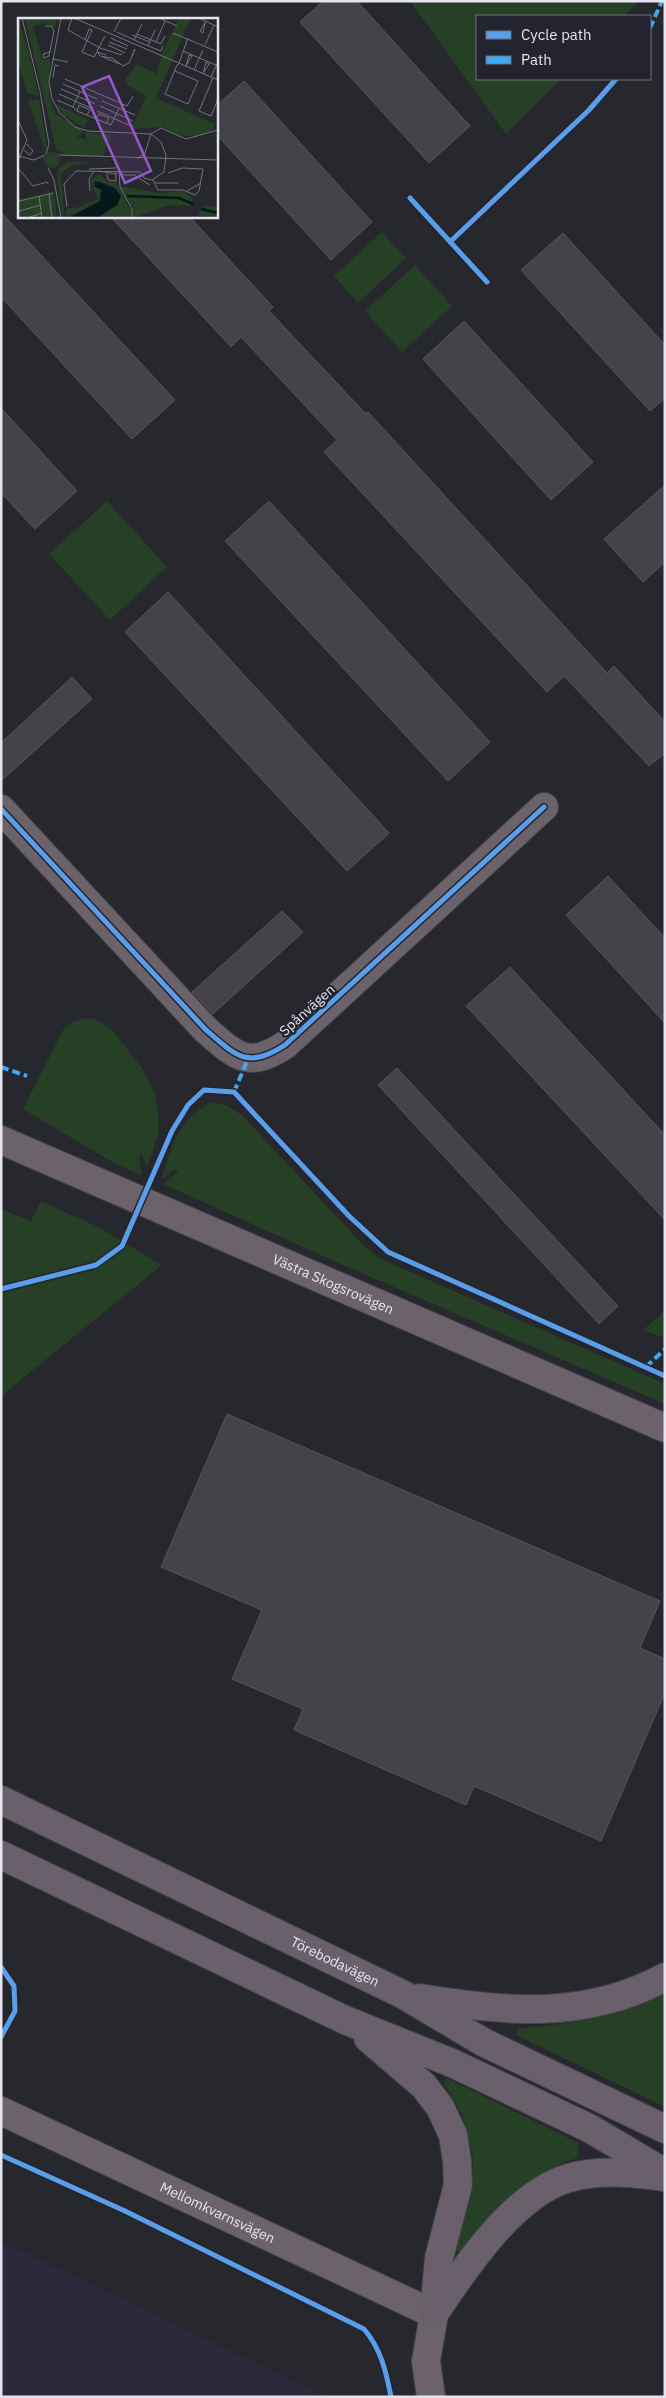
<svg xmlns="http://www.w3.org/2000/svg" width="666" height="2398" font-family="'IBM Plex Sans',sans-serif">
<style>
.built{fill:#2b2a3d}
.green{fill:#254024}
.building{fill:#444349;stroke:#56555b}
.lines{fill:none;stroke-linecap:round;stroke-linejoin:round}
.minor-casing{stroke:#424248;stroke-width:30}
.tertiary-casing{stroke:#424248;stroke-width:30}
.trunk-casing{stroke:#424248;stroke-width:30}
.minor{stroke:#6c626a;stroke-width:28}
.tertiary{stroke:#6c626a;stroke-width:28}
.trunk{stroke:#6a606c;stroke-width:28}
.quiet{stroke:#3fa9f5;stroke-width:4;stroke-dasharray:8 4;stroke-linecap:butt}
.cycleway-casing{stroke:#242431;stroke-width:8}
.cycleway{stroke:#5a9eea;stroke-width:5}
.labels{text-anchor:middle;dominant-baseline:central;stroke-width:4.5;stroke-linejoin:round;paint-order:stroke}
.street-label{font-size:14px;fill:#e4e5ee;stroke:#242431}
.inset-river{fill:none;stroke:#05181a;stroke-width:2.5}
.inset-road{fill:none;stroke:#73737b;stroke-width:1}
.view{fill:#955acb;fill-opacity:0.15;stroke:#955acb;stroke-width:2.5}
.inset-edge{fill:none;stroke:#e4e5ee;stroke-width:2.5}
</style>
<rect width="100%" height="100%" fill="#27272e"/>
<path class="built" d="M 1,2241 L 327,2397 L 1,2397 Z"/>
<path class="green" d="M 410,1 L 639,1 L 624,16 L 477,16 L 477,79 L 561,79 L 506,134 Z
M 382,232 L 406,258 L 358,303 L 334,276 Z
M 415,265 L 452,306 L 402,352 L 365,311 Z
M 107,501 L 167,567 L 110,620 L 49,554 Z
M 86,1018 L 98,1020 L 113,1031 L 142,1068 L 155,1092 L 158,1113 L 158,1135 L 147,1167 L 142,1155 L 139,1156 L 142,1176 L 107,1159 L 23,1109 L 63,1030 L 72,1022 Z
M 211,1102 L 225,1105 L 242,1115 L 361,1243 L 381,1259 L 665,1384 L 665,1404 L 350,1268 L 163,1184 L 178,1172 L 175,1169 L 161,1180 C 173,1143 176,1123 211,1102 Z
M 41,1201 L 98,1227 L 162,1265 L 1,1396 L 1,1209 L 31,1221 Z
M 665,1311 L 665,1338 L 643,1330 Z
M 665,1992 L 665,2107 L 516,2035 L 518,2028 C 570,2026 617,2013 665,1992 Z
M 446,2078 L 579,2143 L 577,2158 C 528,2173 489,2210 461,2253 L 453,2248 L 472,2191 L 473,2158 L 462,2114 L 444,2084 Z"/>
<path class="building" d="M 323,1 L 357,1 L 470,126 L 429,163 L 300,22 Z
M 244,81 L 372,222 L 331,260 L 216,134 L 216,106 Z
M 1,212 L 175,400 L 132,439 L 1,297 Z
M 110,216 L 189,216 L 273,307 L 269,311 L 366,414 L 368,412 L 607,673 L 614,666 L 665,722 L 665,753 L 649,766 L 564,676 L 547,692 L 324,452 L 337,440 L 241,337 L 231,347 Z
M 563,233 L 665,345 L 665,398 L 650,411 L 521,270 Z
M 464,321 L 593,462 L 551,500 L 423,359 Z
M 1,408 L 77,491 L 35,529 L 1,493 Z
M 665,485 L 665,562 L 643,582 L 604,539 Z
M 269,501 L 490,742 L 448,781 L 225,541 Z
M 168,592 L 389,833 L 347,871 L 125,632 Z
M 72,677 L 92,699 L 1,781 L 1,743 Z
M 608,876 L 665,938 L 665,1023 L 566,915 Z
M 282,911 L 303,932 L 213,1014 L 192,992 Z
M 510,967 L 665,1135 L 665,1220 L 466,1006 Z
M 397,1068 L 618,1306 L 599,1324 L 378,1085 Z
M 227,1414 L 660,1601 L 640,1648 L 665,1659 L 665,1693 L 601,1841 L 474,1786 L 466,1805 L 294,1730 L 303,1709 L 232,1679 L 262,1610 L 161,1567 Z"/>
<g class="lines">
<g class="minor-casing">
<g id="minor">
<path d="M 1,809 L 206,1030 C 237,1057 248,1069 285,1045 L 544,807"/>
<path id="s1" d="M 1,2111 L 434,2314"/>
</g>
</g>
<g class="tertiary-casing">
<g id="tertiary">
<path id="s2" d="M 1,1140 L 665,1428"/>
<path d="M 431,2397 L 426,2361 L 434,2314"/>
</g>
</g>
<g class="trunk-casing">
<g id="trunk">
<path id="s3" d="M 1,1800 L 404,1995 L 483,2042 L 665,2129"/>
<path d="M 1,1855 L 345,2020 L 452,2063 L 589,2128 L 665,2173"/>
<path d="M 420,1998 C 505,2012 586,2020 665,1977"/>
<path d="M 368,2038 L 424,2086 L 440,2107 L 453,2135 L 457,2161 L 458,2185 L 439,2258 L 434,2314"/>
<path d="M 436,2311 C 466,2266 515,2193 569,2178 C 600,2169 633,2173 664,2177"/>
</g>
</g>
<use href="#minor" class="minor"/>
<use href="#tertiary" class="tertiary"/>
<use href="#trunk" class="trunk"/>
<path class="quiet" d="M 650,28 L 662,1
M 1,1067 L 27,1076
M 234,1092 L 248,1059
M 646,1367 L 665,1349"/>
<g class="cycleway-casing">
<path id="cycleway" d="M 410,198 L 487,282
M 450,242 L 589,110 L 616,79
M 1,809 L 206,1030 C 237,1057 248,1069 285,1045 L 544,807
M 1,1289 L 96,1265 L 122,1246 L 172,1131 L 188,1105 L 204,1090 L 234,1092 L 349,1216 L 388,1252 L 665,1376
M 1,1967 L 14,1986 L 15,2011 L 1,2037
M 1,2155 L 125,2211 L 364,2329 C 381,2349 386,2371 391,2397"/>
</g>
<use href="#cycleway" class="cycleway"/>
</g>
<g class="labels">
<g class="street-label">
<text transform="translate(307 1010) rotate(-42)">Spånvägen</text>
<text stroke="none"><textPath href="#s2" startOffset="362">Västra Skogsrovägen</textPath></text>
<text stroke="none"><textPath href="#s3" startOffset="371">Törebodavägen</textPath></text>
<text stroke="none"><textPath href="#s1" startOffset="239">Mellomkvarnsvägen</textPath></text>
</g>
</g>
<g transform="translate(18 18)">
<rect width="200" height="200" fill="#27272e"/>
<path d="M 0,0 L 11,35 L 21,78 L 9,75 L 0,41 ZM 7,0 L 38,0 L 37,11 L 30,5 L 15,8 L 25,42 L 32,41 L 31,79 L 38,96 L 65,113 L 59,119 L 69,122 L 67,114 L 93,117 L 85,138 L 49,138 L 38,130 ZM 161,0 L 173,0 L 138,80 L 197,106 L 192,114 L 175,118 L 159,117 L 146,109 L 113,111 L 128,78 L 109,67 L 108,60 L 119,46 L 136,54 L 138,58 L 144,36 ZM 21,81 L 29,128 L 27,132 L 10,82 ZM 38,86 L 70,102 L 66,110 L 46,97 ZM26 142a8 8 0 1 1 16 0a8 8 0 1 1-16 0ZM 50,144 L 73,144 L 53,148 L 43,156 L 46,195 L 44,200 L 39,156 L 41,149 ZM 82,156 L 90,164 L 98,164 L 113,193 L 113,200 L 79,200 L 99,187 L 103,178 L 95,169 L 79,163 L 76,165 L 83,172 L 82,183 L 47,200 L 48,191 L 61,189 L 80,181 L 72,162 ZM 102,168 L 140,175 L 165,173 L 175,181 L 173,188 L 152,187 L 115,200 L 115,190 ZM 36,174 L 39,200 L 0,200 L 0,175 L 3,182 ZM 185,188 L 200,189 L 200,199 L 180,198 Z" fill="#254024"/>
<path d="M 77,163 L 97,170 L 103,178 L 99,187 L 79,200 L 51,200 L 82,183 L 83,172 L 76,168 Z" fill="#05181a"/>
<path class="inset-river" d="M 109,178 L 161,180 L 175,186M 183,191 L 200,195"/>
<path class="inset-road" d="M 4,0 L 22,73 L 31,126 L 28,136M 43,0 L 31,63 L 34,81 L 42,95 L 57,109 L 70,113 L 133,116 L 143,124 L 148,137 L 146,154 L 134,162 L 126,160 L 122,154 L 58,153 L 46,166 L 49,189M 54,0 L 50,12 L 82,30 L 104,37M 56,0 L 200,62M 141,0 L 159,8M 181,0 L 200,9M 187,5 L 185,15 L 182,13 L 188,3M 27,8 L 33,8 L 36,13 L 31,38 L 26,40 L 25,36 L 32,34M 96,14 L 103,0M 99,14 L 123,25M 155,15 L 200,34M 119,16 L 143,26 L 147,18M 114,17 L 132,24M 87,18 L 79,33 L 82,38 L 94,40 L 105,48 L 111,45 L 117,31 L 114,38M 93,20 L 110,28M 67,22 L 71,11 L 74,12 L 64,34 L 76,39 L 79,34 L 88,37M 116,22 L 124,6M 91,24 L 109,31M 138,24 L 147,3M 123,25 L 143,33 L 145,28M 90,27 L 107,35M 187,27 L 196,7M 130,28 L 137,12M 165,33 L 200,48M 85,39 L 102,46M 35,41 L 50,44M 161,45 L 170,20M 168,48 L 171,37 L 174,38 L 169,46M 176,52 L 185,32M 157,53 L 180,63 L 170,86 L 147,76 L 159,47 L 161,46M 185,56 L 188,44 L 191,46 L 186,54M 193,59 L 200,44M 35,60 L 37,47 L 41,48M 195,60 L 181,93 L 193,98 L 200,81M 47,61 L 109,88 L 115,78M 45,66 L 79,81M 43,71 L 77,86M 62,73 L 55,89 L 59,93 L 93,107 L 101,90M 41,76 L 75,91M 39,82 L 55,89M 84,83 L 117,97M 82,88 L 115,103M 59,93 L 61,87 L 72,92 L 69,97M 79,93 L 113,108M 78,101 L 81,96 L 91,100 L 88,106M 0,102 L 9,122 L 0,143M 133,116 L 143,110 L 168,121 L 200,112M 6,132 L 12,137 L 15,133 L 9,126M 41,137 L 200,142M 0,138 L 16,142 L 27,137M 119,141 L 127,135 L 133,116M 0,150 L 15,168 L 29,164 L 30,166M 30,150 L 36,162 L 43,200M 71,151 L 98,150M 80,153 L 98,156 L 98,153M 101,153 L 102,169 L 114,191 L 114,200M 89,156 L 90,162 L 98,163 L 98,156M 105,157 L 116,157 L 132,167M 135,162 L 140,172 L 165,172 L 177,177 L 181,173 L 185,151 L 164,150 L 150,155M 137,165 L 160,165M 72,173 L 71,161 L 76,153M 169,173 L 183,165M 31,176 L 34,200M 21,178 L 24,200M 0,180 L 1,183 L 35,175M 1,193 L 23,187M 9,200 L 24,195"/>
<path class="view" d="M 91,58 L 133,153 L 107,165 L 64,69 Z"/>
<rect width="200" height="200" class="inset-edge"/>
</g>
<rect width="666" height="2398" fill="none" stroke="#e4e5ee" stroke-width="5"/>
<rect x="476" y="15" width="175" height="65" fill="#242431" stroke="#71717d"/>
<rect x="486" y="31" width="25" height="8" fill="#5a9eea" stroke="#71717d"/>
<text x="521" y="40" font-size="15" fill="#e4e5ee">Cycle path</text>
<rect x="486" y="56" width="25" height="8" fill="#3fa9f5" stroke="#71717d"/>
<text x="521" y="65" font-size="15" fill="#e4e5ee">Path</text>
</svg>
